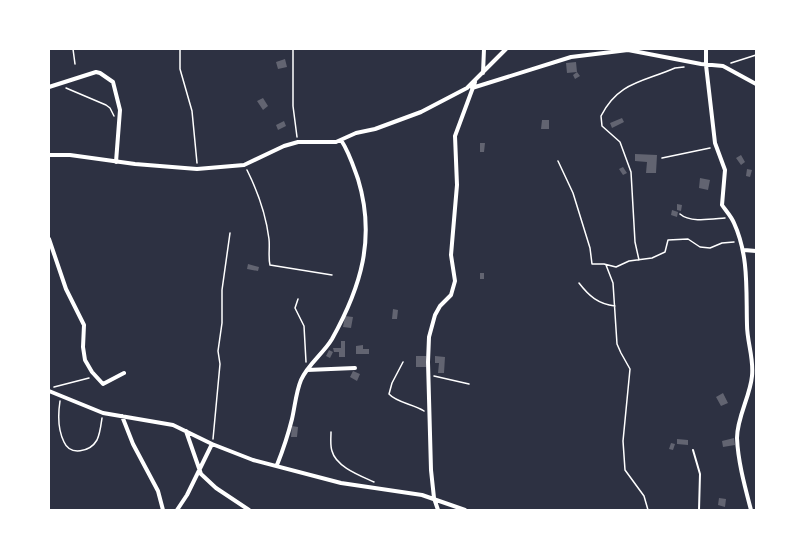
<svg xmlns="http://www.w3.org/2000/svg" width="805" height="559" font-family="Jost,sans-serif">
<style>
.building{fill:#626471}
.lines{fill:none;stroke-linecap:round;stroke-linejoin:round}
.path{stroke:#fff;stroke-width:1.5}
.service{stroke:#fff;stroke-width:2}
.minor{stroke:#fff;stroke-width:4}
</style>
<rect width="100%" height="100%" fill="#2d3142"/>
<path class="building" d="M 285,59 L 287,67 L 278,69 L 276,62 Z
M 576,62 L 577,72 L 567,73 L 566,63 Z
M 577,72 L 580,76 L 575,79 L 573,75 Z
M 263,98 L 268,106 L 263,110 L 257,101 Z
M 622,118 L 624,122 L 612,128 L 610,123 Z
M 542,120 L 549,120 L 549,129 L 541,129 Z
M 284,121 L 286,126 L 278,130 L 276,125 Z
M 480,143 L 485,143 L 484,152 L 480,152 Z
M 635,154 L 657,155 L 656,173 L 646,173 L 647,162 L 635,161 Z
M 741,155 L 745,162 L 741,165 L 736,158 Z
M 623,167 L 627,173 L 623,175 L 619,169 Z
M 747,169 L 752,170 L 750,177 L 746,176 Z
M 700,178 L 710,180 L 708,190 L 699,188 Z
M 677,204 L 682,205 L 681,211 L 677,210 Z
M 672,210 L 678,212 L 677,217 L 671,215 Z
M 248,264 L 259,267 L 258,271 L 247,269 Z
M 480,273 L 484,273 L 484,279 L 480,279 Z
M 393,309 L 398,310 L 397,319 L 392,319 Z
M 345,316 L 353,317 L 351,328 L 343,327 Z
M 341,341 L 345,341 L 345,357 L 339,357 L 339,352 L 334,352 L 333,348 L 341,348 Z
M 363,345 L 363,349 L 369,349 L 369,354 L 356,354 L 356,346 Z
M 329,350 L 333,352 L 330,358 L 326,356 Z
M 416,356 L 426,356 L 426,367 L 416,367 Z
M 435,356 L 445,357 L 444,373 L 438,373 L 439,363 L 435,363 Z
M 353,371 L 360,374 L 357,381 L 350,377 Z
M 723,393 L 728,403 L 721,406 L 716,397 Z
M 292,426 L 298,427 L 297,437 L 291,437 Z
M 734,438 L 735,445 L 723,447 L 722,441 Z
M 677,439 L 688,440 L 688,445 L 677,444 Z
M 671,443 L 675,444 L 673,450 L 669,449 Z
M 719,498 L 726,499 L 725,507 L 718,505 Z"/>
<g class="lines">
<path class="path" d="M 73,49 L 75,64
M 180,49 L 180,69 L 192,111 L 197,163
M 293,49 L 293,106 L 297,137
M 731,63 L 756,55
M 66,88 L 106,105 L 110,108 L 114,116
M 662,158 L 710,148
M 558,161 L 573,193 L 590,248 L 592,264 L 604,264 L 616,267 L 629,261 L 652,258 L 665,252 L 668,240 L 688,239 L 700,247 L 710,248 L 722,243 L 734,242
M 247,170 C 258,192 266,215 269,239 C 270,248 268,257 270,265 L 332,275
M 680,214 C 690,223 712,219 725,218
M 639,260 L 635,242 L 631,172 L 620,142 L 602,126 L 601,116 C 618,82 643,82 675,68 L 684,67
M 606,265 L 613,283 L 617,344 L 621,353 L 630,369 L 623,441 L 625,470 L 644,496 L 648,510
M 579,283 C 589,296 598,304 615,306
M 298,299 L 295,308 L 304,326 L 306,362
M 403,362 L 392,383 L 389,394 C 397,403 414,404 424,411
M 434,376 L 469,384
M 54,387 L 89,378
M 60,401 C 58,414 58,430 64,442 C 70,456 90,452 97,440 C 100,434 101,425 102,418
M 331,432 C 331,438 330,445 332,451 C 336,467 361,476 374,482
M 213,439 L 220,364 L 218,351 L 222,323 L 222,290 L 230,233"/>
<path class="service" d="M 693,450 L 700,474 L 699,510"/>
<path class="minor" d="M 706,49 L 706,65 L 715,143 L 725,170 L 722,205 C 726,211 731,216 734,223 C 749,256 746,290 747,325 C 747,342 754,358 752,376 C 750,397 737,417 737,438 C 738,462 745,487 751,510
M 483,73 L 484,49
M 49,87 L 96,72 L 100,73 L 113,82 L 120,110 L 116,162
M 472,88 L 571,57 L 628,50 L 701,64 L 723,66 L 756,84
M 49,155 L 70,155 L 135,164 L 197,169 L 244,165 L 284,146 L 298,142 L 336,142 L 356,133 L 375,129 L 421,112 L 467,88 L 506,49
M 49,239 L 66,289 L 84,325 L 83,347 L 85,360 L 92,372 L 103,384 L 124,373
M 744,250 L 756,251
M 307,370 L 355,368
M 49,391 L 103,413 L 173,425 L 212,444 L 253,460 L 341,483 L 422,495 L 465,510
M 122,416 L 133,444 L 158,491 L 163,510
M 186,431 L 201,474 L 216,488 L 249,510
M 277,465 C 283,450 288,435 292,419 C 295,406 296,392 301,380 C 308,364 323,354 332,339 C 361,287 376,238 358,179 C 353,165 349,152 341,140
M 177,510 L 187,495 L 212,444
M 438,510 L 434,498 L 431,470 L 428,362 L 429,337 L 435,315 L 440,306 L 451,295 L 455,281 L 451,255 L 457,185 L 455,136 L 475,82"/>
</g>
<rect width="805" height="559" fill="none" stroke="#ffffff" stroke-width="100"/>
</svg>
